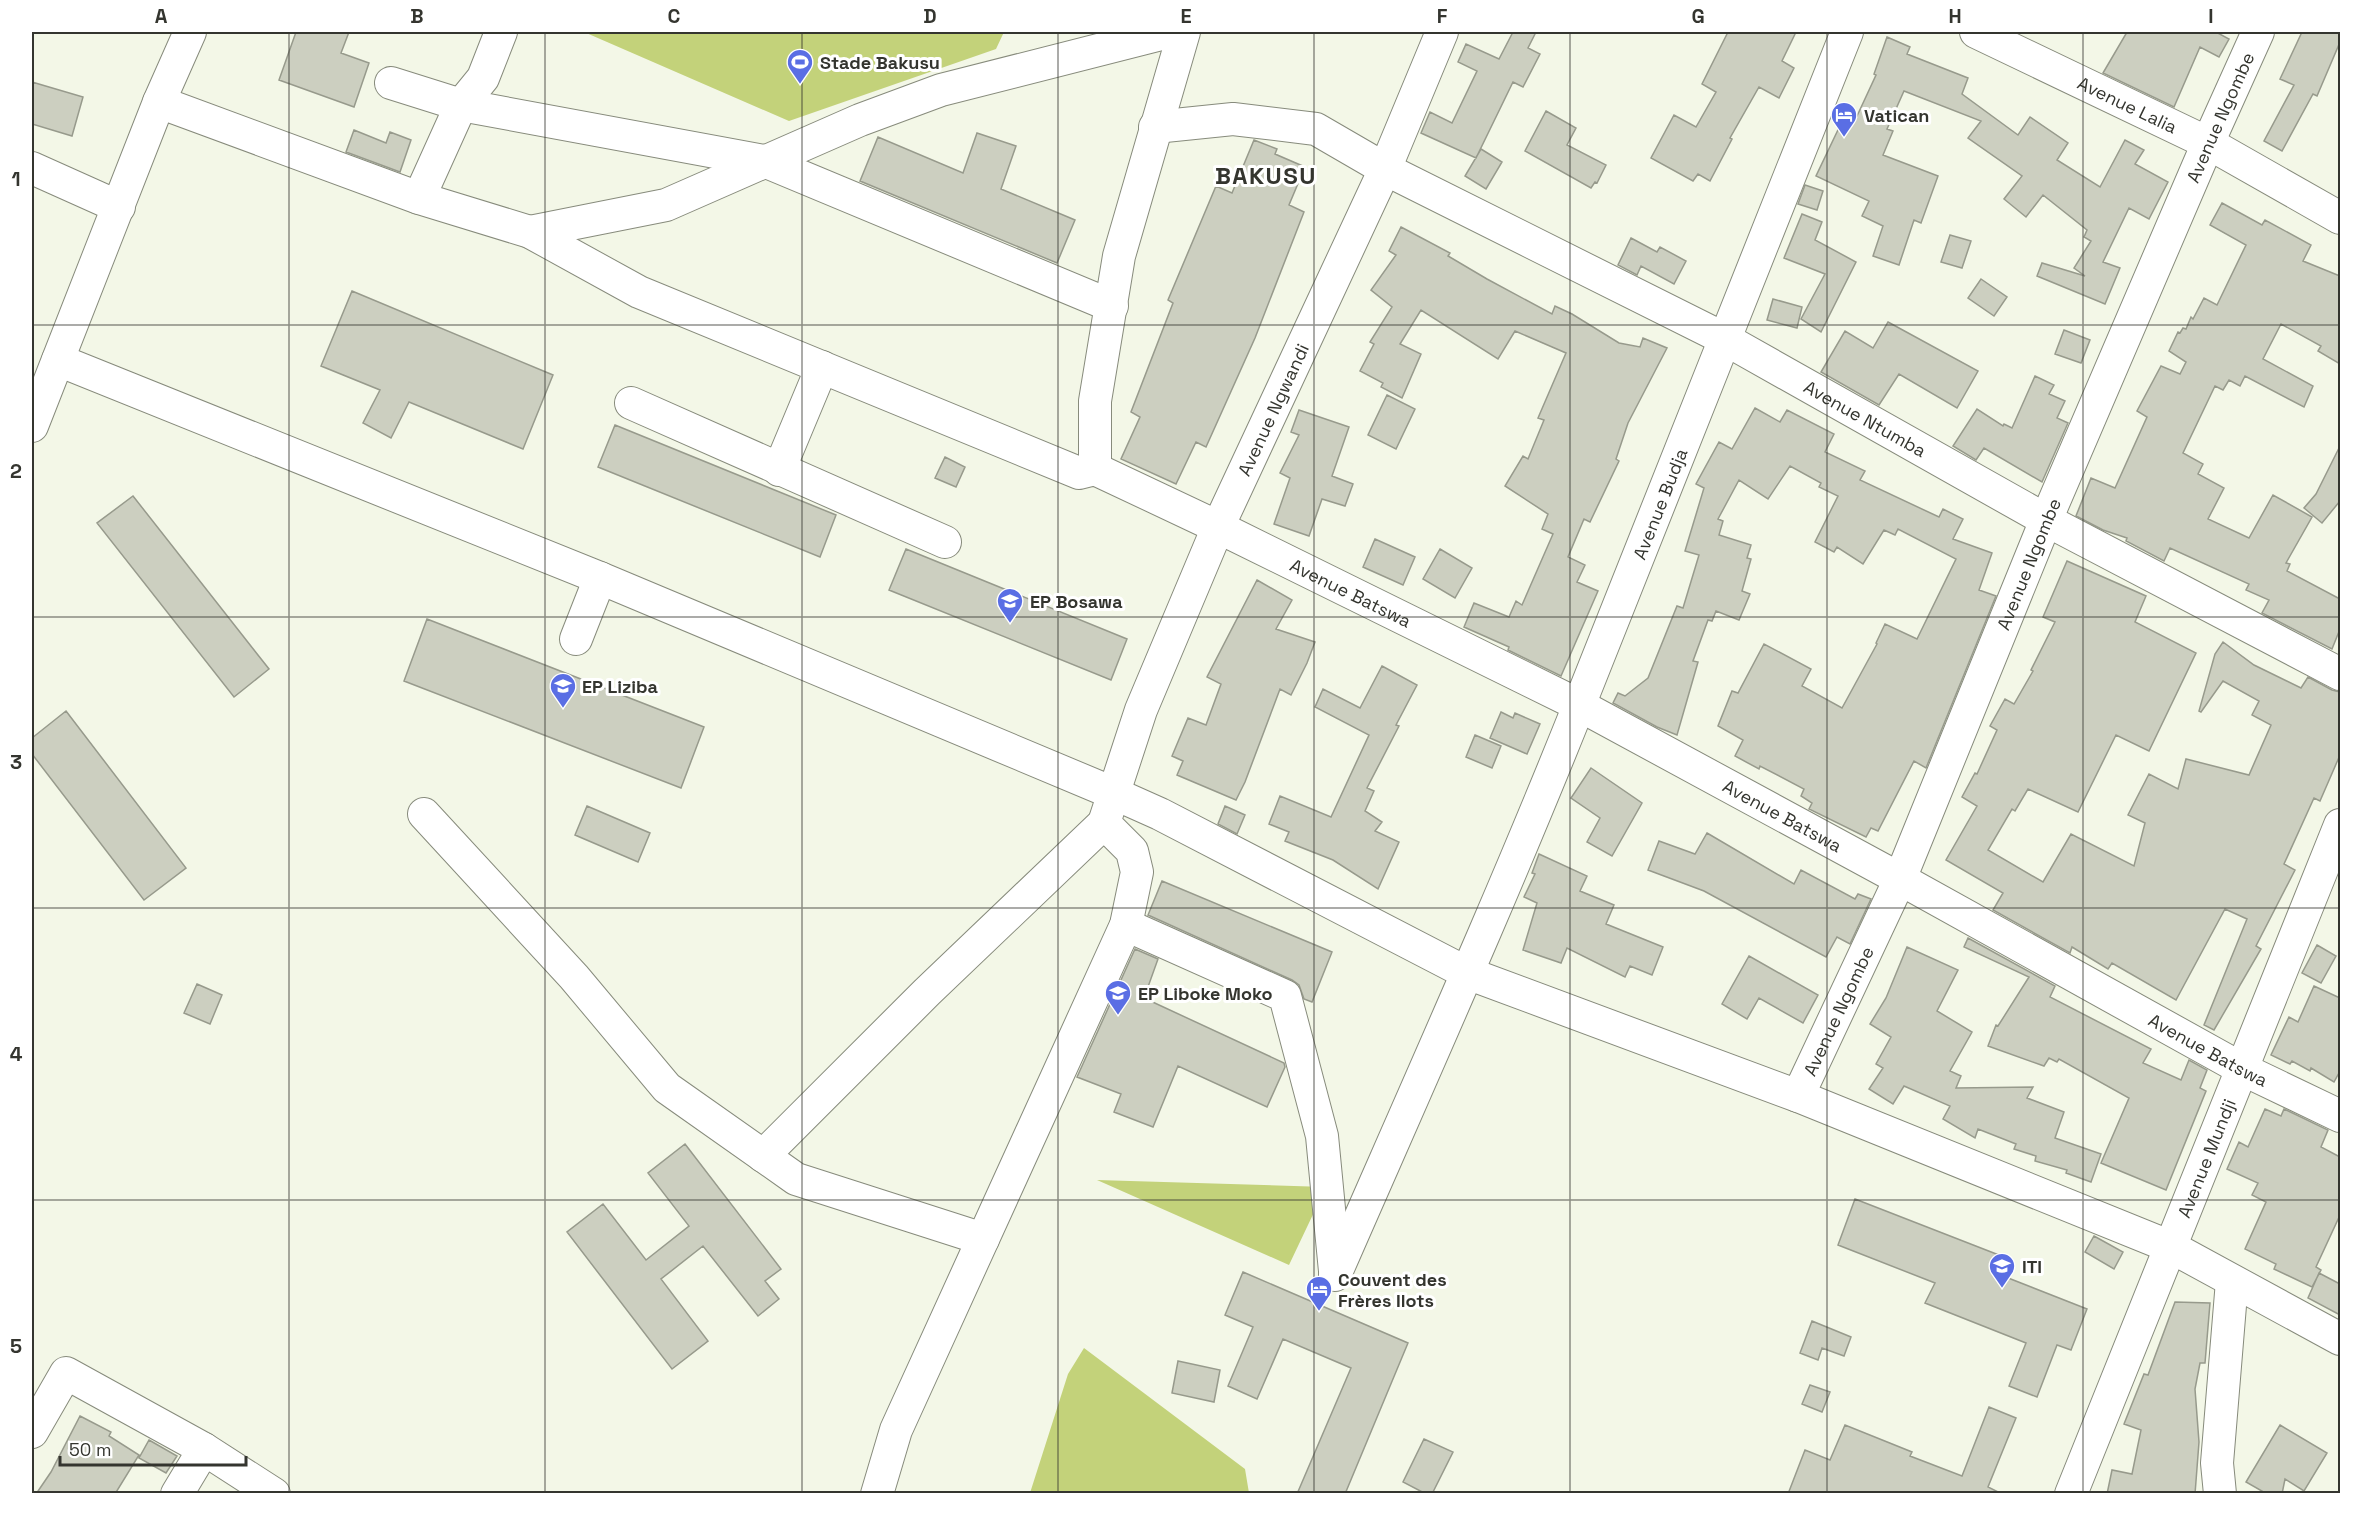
<svg xmlns="http://www.w3.org/2000/svg" width="2372" height="1525" font-family="'Space Grotesk',sans-serif">
<style>
.green{fill:#c3d27a}
.building{fill:#cccfc0;stroke:#979a8c;stroke-width:1.5}
.lines{fill:none;stroke-linecap:round;stroke-linejoin:round}
.minor-casing{stroke:#878b7c;stroke-width:34}
.minor{stroke:#fff;stroke-width:32}
.grid{fill:none;stroke:#34352f;stroke-width:1.5;stroke-opacity:0.55}
.labels{text-anchor:middle;dominant-baseline:central;stroke-width:6;stroke-linejoin:round;paint-order:stroke}
.poi-label{font-size:18px;font-weight:bold;fill:#34352f;stroke:#fff;text-anchor:start}
.street-label{font-size:18px;fill:#34352f;stroke:#fff}
.district-label{font-size:24px;font-weight:bold;letter-spacing:1.5px;fill:#34352f;stroke:#fff}
.neatline{fill:none;stroke:#34352f;stroke-width:2}
.grid-label{font-size:20px;text-anchor:middle;font-weight:bold;fill:#34352f}
</style>
<rect width="100%" height="100%" fill="#f3f7e7"/>
<path class="green" d="M 584,32 L 1004,32 L 996,49 L 789,121 Z
M 1097,1180 L 1326,1187 L 1289,1265 Z
M 1084,1348 L 1245,1469 L 1249,1493 L 1030,1493 L 1068,1374 Z"/>
<path class="building" d="M 296,32 L 349,32 L 341,53 L 369,63 L 354,107 L 279,80 Z
M 1513,32 L 1536,32 L 1528,48 L 1540,54 L 1523,87 L 1513,82 L 1476,158 L 1421,133 L 1430,112 L 1452,123 L 1477,71 L 1458,62 L 1466,44 L 1499,59 Z
M 1728,32 L 1796,32 L 1782,61 L 1794,68 L 1779,98 L 1759,87 L 1730,138 L 1732,139 L 1710,181 L 1698,174 L 1693,181 L 1651,158 L 1674,115 L 1696,127 L 1716,92 L 1702,84 Z
M 2127,32 L 2216,32 L 2229,39 L 2219,57 L 2200,47 L 2174,107 L 2103,73 Z
M 2302,32 L 2340,32 L 2340,42 L 2317,96 L 2313,94 L 2282,151 L 2264,141 L 2294,85 L 2280,79 Z
M 1887,37 L 1910,47 L 1907,54 L 1968,78 L 1962,94 L 2018,135 L 2030,117 L 2068,143 L 2057,160 L 2100,187 L 2125,140 L 2144,150 L 2135,164 L 2168,182 L 2149,219 L 2129,208 L 2103,262 L 2120,268 L 2105,304 L 2037,276 L 2042,263 L 2085,276 L 2074,268 L 2091,241 L 2084,237 L 2087,230 L 2043,195 L 2026,217 L 2004,199 L 2022,176 L 1968,138 L 1981,121 L 1904,91 L 1887,129 L 1893,131 L 1883,155 L 1938,176 L 1921,223 L 1914,220 L 1899,265 L 1873,256 L 1883,226 L 1862,216 L 1869,201 L 1816,176 L 1847,111 L 1857,116 L 1876,75 L 1874,74 Z
M 32,82 L 83,97 L 72,136 L 32,124 Z
M 1546,111 L 1576,128 L 1567,145 L 1606,165 L 1597,183 L 1595,182 L 1591,188 L 1525,151 Z
M 354,130 L 386,143 L 390,132 L 411,140 L 400,172 L 346,152 Z
M 977,133 L 1016,146 L 1001,189 L 1075,220 L 1057,263 L 860,181 L 878,137 L 963,173 Z
M 1254,140 L 1277,149 L 1275,154 L 1305,167 L 1289,205 L 1304,212 L 1255,338 L 1206,447 L 1196,442 L 1176,484 L 1121,459 L 1140,417 L 1131,412 L 1173,303 L 1168,300 L 1216,186 L 1232,193 Z
M 1481,149 L 1502,162 L 1486,189 L 1465,176 Z
M 1805,185 L 1823,191 L 1817,210 L 1798,204 Z
M 2222,203 L 2262,225 L 2265,220 L 2311,245 L 2303,261 L 2340,276 L 2340,364 L 2318,351 L 2321,346 L 2281,324 L 2263,359 L 2313,386 L 2304,407 L 2245,376 L 2240,386 L 2229,380 L 2223,390 L 2215,386 L 2183,453 L 2203,464 L 2198,474 L 2224,488 L 2208,519 L 2249,538 L 2273,495 L 2312,517 L 2286,563 L 2290,564 L 2287,571 L 2340,599 L 2340,629 L 2332,649 L 2262,613 L 2269,600 L 2246,590 L 2249,584 L 2170,548 L 2164,561 L 2126,541 L 2127,538 L 2103,530 L 2076,516 L 2091,478 L 2115,488 L 2147,417 L 2137,411 L 2161,366 L 2180,374 L 2186,362 L 2169,351 L 2178,332 L 2180,333 L 2183,328 L 2186,329 L 2191,317 L 2193,319 L 2204,298 L 2217,305 L 2246,245 L 2210,225 Z
M 1802,214 L 1822,222 L 1815,240 L 1856,262 L 1821,332 L 1801,319 L 1825,274 L 1784,258 Z
M 1401,227 L 1450,253 L 1448,256 L 1487,279 L 1552,314 L 1555,306 L 1572,314 L 1619,343 L 1640,347 L 1643,338 L 1667,348 L 1628,423 L 1616,459 L 1619,461 L 1590,522 L 1584,519 L 1568,557 L 1585,565 L 1577,582 L 1598,591 L 1561,676 L 1508,650 L 1509,647 L 1464,627 L 1474,603 L 1509,617 L 1516,601 L 1522,605 L 1553,534 L 1542,529 L 1548,514 L 1505,486 L 1523,456 L 1528,459 L 1544,420 L 1538,418 L 1566,353 L 1515,331 L 1498,359 L 1421,310 L 1400,344 L 1421,354 L 1402,398 L 1381,387 L 1383,383 L 1360,371 L 1374,344 L 1370,342 L 1392,307 L 1371,290 L 1396,255 L 1389,251 Z
M 1950,235 L 1971,241 L 1962,268 L 1941,262 Z
M 1631,238 L 1657,252 L 1660,247 L 1686,261 L 1674,284 L 1641,266 L 1637,275 L 1618,265 Z
M 1981,279 L 2007,297 L 1994,316 L 1968,298 Z
M 352,291 L 553,375 L 523,449 L 409,402 L 391,438 L 363,423 L 380,390 L 321,366 Z
M 1773,299 L 1802,307 L 1797,328 L 1767,320 Z
M 1888,322 L 1978,371 L 1957,408 L 1899,374 L 1879,405 L 1821,372 L 1845,331 L 1873,348 Z
M 2064,330 L 2090,340 L 2081,363 L 2055,354 Z
M 2035,376 L 2054,385 L 2049,394 L 2065,401 L 2057,418 L 2068,423 L 2042,482 L 1984,448 L 1976,460 L 1953,446 L 1977,409 L 2003,426 L 2004,424 L 2012,428 Z
M 1387,395 L 1415,409 L 1396,449 L 1368,435 Z
M 1755,408 L 1780,422 L 1787,410 L 1834,434 L 1825,452 L 1865,471 L 1860,480 L 1939,517 L 1943,509 L 1963,519 L 1953,539 L 1992,553 L 1979,590 L 1996,596 L 1926,768 L 1914,761 L 1878,831 L 1871,828 L 1866,837 L 1809,809 L 1812,803 L 1801,796 L 1804,789 L 1760,766 L 1759,769 L 1735,756 L 1743,740 L 1718,726 L 1732,691 L 1738,693 L 1764,644 L 1811,669 L 1802,686 L 1842,708 L 1877,644 L 1876,643 L 1885,624 L 1917,639 L 1956,559 L 1898,529 L 1895,535 L 1884,530 L 1863,564 L 1837,547 L 1834,552 L 1815,542 L 1838,496 L 1819,487 L 1821,483 L 1790,466 L 1768,499 L 1739,480 L 1718,519 L 1723,521 L 1719,535 L 1751,545 L 1747,558 L 1751,559 L 1742,591 L 1750,594 L 1739,620 L 1716,611 L 1712,621 L 1708,620 L 1693,661 L 1698,662 L 1677,735 L 1657,727 L 1613,703 L 1618,693 L 1625,696 L 1648,678 L 1677,606 L 1683,608 L 1699,555 L 1685,551 L 1704,488 L 1696,484 L 1719,442 L 1732,449 Z
M 1299,410 L 1349,427 L 1332,476 L 1353,484 L 1345,506 L 1322,499 L 1309,536 L 1274,524 L 1290,478 L 1280,473 L 1299,435 L 1291,432 Z
M 615,425 L 836,515 L 820,557 L 598,467 Z
M 2340,446 L 2340,501 L 2322,523 L 2304,508 L 2316,494 Z
M 945,457 L 965,467 L 956,487 L 935,478 Z
M 133,496 L 269,669 L 234,697 L 97,523 Z
M 1375,539 L 1415,557 L 1403,585 L 1363,567 Z
M 906,549 L 1127,639 L 1111,680 L 889,590 Z
M 1440,549 L 1472,568 L 1455,598 L 1423,579 Z
M 2067,561 L 2146,596 L 2135,622 L 2196,653 L 2149,751 L 2116,735 L 2078,812 L 2028,789 L 2015,811 L 2012,809 L 1988,850 L 2043,882 L 2071,834 L 2134,866 L 2145,823 L 2128,815 L 2149,774 L 2178,789 L 2186,759 L 2249,775 L 2271,725 L 2252,715 L 2259,701 L 2223,681 L 2201,712 L 2199,711 L 2215,654 L 2223,642 L 2254,665 L 2301,688 L 2308,677 L 2332,690 L 2340,692 L 2340,755 L 2320,801 L 2314,798 L 2284,864 L 2295,870 L 2256,946 L 2261,949 L 2214,1030 L 2204,1025 L 2247,919 L 2225,909 L 2176,1000 L 2112,963 L 2108,969 L 2072,947 L 2070,953 L 1993,910 L 2003,893 L 1946,860 L 1977,806 L 1962,797 L 1975,773 L 1977,774 L 1997,730 L 1990,726 L 2005,699 L 2014,704 L 2033,671 L 2031,670 L 2055,622 L 2043,617 Z
M 1257,580 L 1292,600 L 1276,629 L 1315,642 L 1307,663 L 1291,695 L 1280,689 L 1245,782 L 1236,800 L 1177,775 L 1183,761 L 1172,756 L 1188,718 L 1206,725 L 1221,684 L 1207,677 Z
M 427,619 L 704,727 L 681,788 L 404,681 Z
M 1382,666 L 1417,685 L 1396,725 L 1399,726 L 1367,788 L 1374,791 L 1365,811 L 1382,822 L 1375,831 L 1399,842 L 1378,889 L 1333,860 L 1285,841 L 1289,832 L 1269,824 L 1280,796 L 1331,817 L 1369,735 L 1315,707 L 1323,689 L 1360,708 Z
M 66,711 L 186,868 L 144,900 L 32,754 L 32,738 Z
M 1501,712 L 1513,718 L 1515,713 L 1540,724 L 1527,754 L 1490,738 Z
M 1475,735 L 1501,746 L 1492,768 L 1466,757 Z
M 1591,768 L 1642,803 L 1612,856 L 1587,842 L 1600,818 L 1571,798 Z
M 587,806 L 650,833 L 638,862 L 575,835 Z
M 1225,806 L 1245,815 L 1237,834 L 1218,824 Z
M 1707,833 L 1794,884 L 1801,870 L 1855,899 L 1858,894 L 1871,899 L 1850,944 L 1837,937 L 1826,957 L 1704,891 L 1648,870 L 1659,841 L 1695,854 Z
M 1539,854 L 1587,876 L 1580,891 L 1614,905 L 1606,924 L 1663,947 L 1652,975 L 1630,966 L 1625,977 L 1567,948 L 1561,963 L 1523,950 L 1537,903 L 1524,897 L 1535,874 L 1532,873 Z
M 1162,881 L 1332,952 L 1312,1002 L 1304,999 L 1299,985 L 1292,980 L 1148,915 Z
M 1968,938 L 2055,986 L 2050,997 L 2151,1049 L 2143,1063 L 2181,1080 L 2189,1060 L 2207,1070 L 2200,1088 L 2206,1091 L 2166,1190 L 2101,1163 L 2129,1098 L 2059,1059 L 2057,1062 L 2049,1058 L 2044,1066 L 1988,1046 L 1996,1025 L 1998,1026 L 2029,977 L 1964,947 Z
M 2317,945 L 2336,956 L 2321,983 L 2302,973 Z
M 1907,947 L 1958,970 L 1937,1011 L 1972,1032 L 1950,1071 L 1961,1076 L 1956,1088 L 2033,1087 L 2027,1098 L 2064,1112 L 2055,1138 L 2101,1154 L 2091,1182 L 2066,1173 L 2067,1170 L 2035,1161 L 2036,1156 L 2014,1149 L 2016,1144 L 1978,1129 L 1975,1138 L 1943,1119 L 1950,1106 L 1904,1086 L 1893,1104 L 1869,1089 L 1883,1068 L 1876,1064 L 1891,1037 L 1870,1024 L 1886,998 Z
M 1135,949 L 1158,959 L 1144,998 L 1284,1063 L 1285,1067 L 1267,1107 L 1178,1066 L 1153,1127 L 1114,1112 L 1121,1094 L 1077,1077 Z
M 1749,956 L 1818,995 L 1803,1023 L 1759,998 L 1747,1019 L 1722,1004 Z
M 197,984 L 222,995 L 210,1024 L 184,1013 Z
M 2314,986 L 2340,998 L 2340,1071 L 2334,1082 L 2311,1068 L 2310,1071 L 2292,1061 L 2290,1064 L 2271,1055 L 2289,1017 L 2298,1022 Z
M 2265,1109 L 2281,1116 L 2284,1109 L 2328,1130 L 2321,1147 L 2340,1157 L 2340,1215 L 2316,1267 L 2321,1270 L 2312,1287 L 2274,1269 L 2276,1264 L 2245,1249 L 2266,1202 L 2252,1195 L 2258,1183 L 2227,1169 L 2239,1142 L 2248,1147 Z
M 685,1144 L 781,1269 L 765,1281 L 779,1299 L 758,1316 L 703,1246 L 661,1279 L 708,1341 L 672,1369 L 567,1232 L 603,1204 L 646,1260 L 689,1226 L 648,1173 Z
M 1855,1199 L 2004,1257 L 1998,1274 L 2087,1309 L 2071,1350 L 2057,1345 L 2037,1397 L 2009,1386 L 2026,1343 L 1925,1303 L 1935,1283 L 1838,1245 Z
M 2094,1236 L 2123,1252 L 2114,1269 L 2085,1252 Z
M 1243,1272 L 1408,1343 L 1345,1494 L 1297,1494 L 1351,1368 L 1283,1339 L 1257,1399 L 1228,1386 L 1253,1327 L 1225,1315 Z
M 2319,1273 L 2340,1284 L 2340,1315 L 2308,1298 Z
M 2175,1302 L 2210,1303 L 2205,1363 L 2200,1363 L 2195,1389 L 2199,1442 L 2195,1494 L 2107,1494 L 2112,1470 L 2132,1474 L 2141,1430 L 2124,1424 L 2144,1374 L 2148,1375 Z
M 1812,1321 L 1851,1337 L 1844,1356 L 1822,1348 L 1818,1360 L 1800,1353 Z
M 1178,1361 L 1220,1370 L 1214,1402 L 1172,1393 Z
M 1810,1385 L 1830,1392 L 1822,1412 L 1802,1404 Z
M 1989,1407 L 2016,1418 L 1988,1487 L 2002,1494 L 1788,1494 L 1805,1450 L 1830,1460 L 1845,1425 L 1912,1452 L 1910,1456 L 1962,1476 Z
M 80,1416 L 111,1432 L 109,1436 L 139,1455 L 115,1494 L 36,1494 L 51,1472 Z
M 2280,1425 L 2327,1453 L 2304,1491 L 2285,1479 L 2282,1494 L 2267,1494 L 2246,1482 Z
M 1424,1439 L 1453,1452 L 1432,1494 L 1426,1494 L 1403,1482 Z
M 149,1440 L 177,1456 L 166,1473 L 139,1458 Z"/>
<g class="lines">
<g class="minor-casing">
<g id="minor">
<path id="s1" d="M 1976,32 L 2208,143 L 2340,218"/>
<path d="M 391,83 L 461,105 L 764,161 L 1112,306"/>
<path id="s2" d="M 159,102 L 419,198 L 530,232 L 639,292 L 1079,473 L 1095,469 L 1218,527 L 1579,705 L 1900,879 L 2244,1070 L 2340,1116"/>
<path id="s3" d="M 1155,127 L 1233,119 L 1316,129 L 1385,169 L 1723,338 L 2046,520 L 2340,674"/>
<path d="M 32,168 L 119,207"/>
<path d="M 419,198 L 461,105 L 483,78 L 501,32"/>
<path d="M 530,232 L 666,205 L 860,120 L 941,90 L 1169,32"/>
<path d="M 58,360 L 600,578 L 1113,793 L 1160,814 L 1467,973 L 1798,1096 L 2171,1247 L 2340,1339"/>
<path d="M 631,403 L 945,542"/>
<path d="M 32,426 L 159,102 L 190,32"/>
<path d="M 1095,469 L 1095,401 L 1119,256 L 1184,32"/>
<path d="M 779,470 L 822,367"/>
<path d="M 576,639 L 600,578"/>
<path d="M 424,814 L 574,977 L 667,1088 L 796,1179 L 983,1239"/>
<path d="M 1126,925 L 1285,996 L 1322,1136 L 1335,1271"/>
<path id="s4" d="M 1798,1096 L 1900,879 L 2046,520 L 2208,143 L 2258,32"/>
<path d="M 763,1156 L 927,992 L 1104,823"/>
<path id="s5" d="M 1335,1275 C 1418,1085 1503,896 1580,703 C 1670,480 1757,255 1847,32"/>
<path d="M 32,1432 L 66,1373 L 204,1449 L 274,1494"/>
<path d="M 177,1494 L 204,1449"/>
<path id="s6" d="M 877,1494 L 896,1430 L 1126,925 L 1137,872 L 1132,851 L 1104,823 L 1141,710 L 1218,527 L 1385,169 L 1442,32"/>
<path id="s7" d="M 2071,1494 L 2340,825"/>
<path d="M 2220,1494 L 2217,1463 L 2232,1281"/>
</g>
</g>
<use href="#minor" class="minor"/>
</g>
<path class="grid" d="M 289,32 L 289,1494M 545,32 L 545,1494M 802,32 L 802,1494M 1058,32 L 1058,1494M 1314,32 L 1314,1494M 1570,32 L 1570,1494M 1827,32 L 1827,1494M 2083,32 L 2083,1494M 32,325 L 2340,325M 32,617 L 2340,617M 32,908 L 2340,908M 32,1200 L 2340,1200"/>
<defs>
<g id="stadium-pin" transform="scale(1.35)"><path d="M0 17L-7.5 6A9.5 9.5 0 1 1 7.5 6Z" fill="#5a6ee4" stroke="#fff"/><path d="M0-5a6.5 5 0 1 0 0 10a6.5 5 0 1 0 0-10ZM-3.5-1.8h7v3.6h-7Z" fill="#fff"/></g>
<g id="hotel-pin" transform="scale(1.35)"><path d="M0 17L-7.5 6A9.5 9.5 0 1 1 7.5 6Z" fill="#5a6ee4" stroke="#fff"/><path d="M-6-4.5h1.5V1H6V5H4.5V3h-9V5H-6ZM-4 0a1.8 1.8 0 1 1 3.6 0ZM.5 0V-2.5h3Q6-2.5 6 0Z" fill="#fff"/></g>
<g id="school-pin" transform="scale(1.35)"><path d="M0 17L-7.5 6A9.5 9.5 0 1 1 7.5 6Z" fill="#5a6ee4" stroke="#fff"/><path d="M0-5L7-2L0 1L-7-2ZM-4 1L0 2.5L4 1V4Q0 6-4 4Z" fill="#fff"/></g>
</defs>
<g fill-rule="evenodd">
<use href="#stadium-pin" x="800" y="62"/>
<use href="#hotel-pin" x="1844" y="115"/>
<use href="#school-pin" x="1010" y="601"/>
<use href="#school-pin" x="563" y="686"/>
<use href="#school-pin" x="1118" y="993"/>
<use href="#school-pin" x="2002" y="1266"/>
<use href="#hotel-pin" x="1319" y="1289"/>
</g>
<g class="labels">
<g class="poi-label">
<text x="820" y="62">Stade Bakusu</text>
<text x="1864" y="115">Vatican</text>
<text x="1030" y="601">EP Bosawa</text>
<text x="582" y="686">EP Liziba</text>
<text x="1138" y="993">EP Liboke Moko</text>
<text x="2022" y="1266">ITI</text>
<text x="1338" y="1279">Couvent des<tspan x="1338" dy="21">Frères Ilots</tspan></text>
</g>
<g class="street-label">
<text stroke="none"><textPath href="#s1" startOffset="168">Avenue Lalia</textPath></text>
<text stroke="none"><textPath href="#s4" startOffset="1066">Avenue Ngombe</textPath></text>
<text stroke="none"><textPath href="#s6" startOffset="1184">Avenue Ngwandi</textPath></text>
<text stroke="none"><textPath href="#s3" startOffset="783">Avenue Ntumba</textPath></text>
<text stroke="none"><textPath href="#s5" startOffset="837">Avenue Budja</textPath></text>
<text stroke="none"><textPath href="#s4" startOffset="580">Avenue Ngombe</textPath></text>
<text stroke="none"><textPath href="#s2" startOffset="1294">Avenue Batswa</textPath></text>
<text stroke="none"><textPath href="#s2" startOffset="1780">Avenue Batswa</textPath></text>
<text stroke="none"><textPath href="#s4" startOffset="94">Avenue Ngombe</textPath></text>
<text stroke="none"><textPath href="#s2" startOffset="2266">Avenue Batswa</textPath></text>
<text stroke="none"><textPath href="#s7" startOffset="362">Avenue Mundji</textPath></text>
</g>
<g class="district-label">
<text x="1266" y="175">BAKUSU</text>
</g>
</g>
<rect width="2372" height="1525" fill="none" stroke="#ffffff" stroke-width="66"/>
<path d="M60 1456v9h186v-9" fill="none" stroke="#34352f" stroke-width="3"/>
<text x="69" y="1456" font-size="18" fill="#34352f" stroke="#ffffff" stroke-width="4.5" paint-order="stroke">50 m</text>
<rect x="33" y="33" width="2306" height="1459" class="neatline"/>
<g class="grid-label">
<text x="161" y="23">A</text>
<text x="417" y="23">B</text>
<text x="674" y="23">C</text>
<text x="930" y="23">D</text>
<text x="1186" y="23">E</text>
<text x="1442" y="23">F</text>
<text x="1698" y="23">G</text>
<text x="1955" y="23">H</text>
<text x="2211" y="23">I</text>
<text x="16" y="186">1</text>
<text x="16" y="478">2</text>
<text x="16" y="769">3</text>
<text x="16" y="1061">4</text>
<text x="16" y="1353">5</text>
</g>
</svg>
